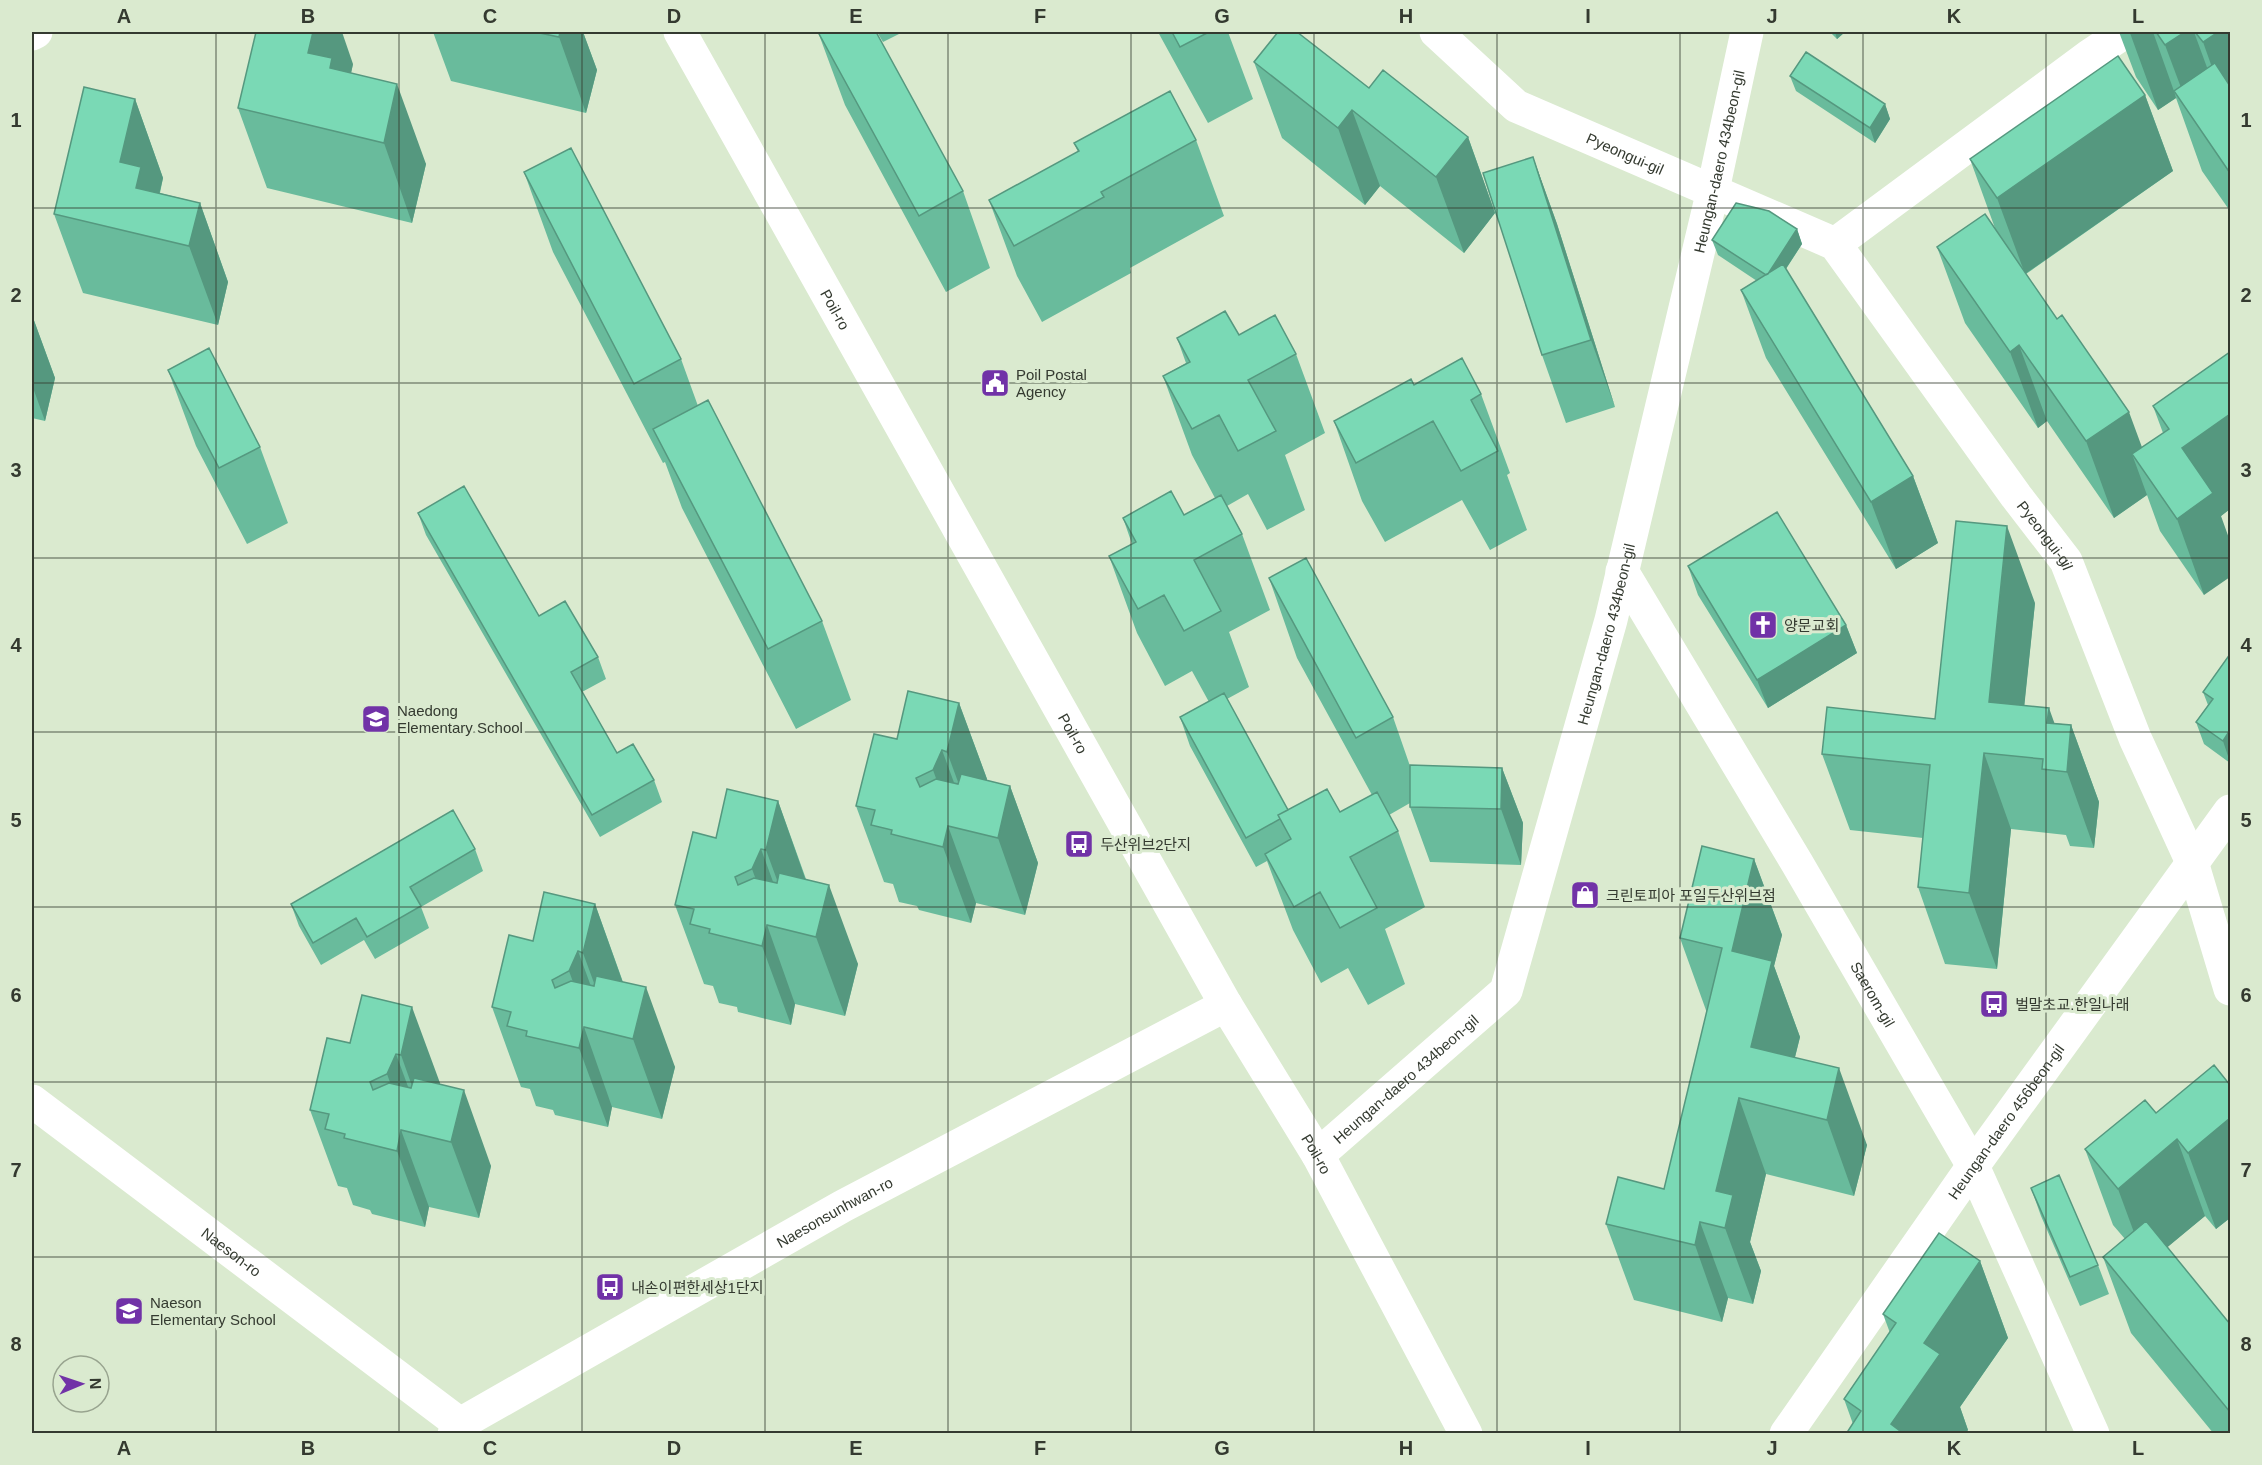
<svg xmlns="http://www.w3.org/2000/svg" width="2262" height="1465" font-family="Arial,'Noto Sans KR',sans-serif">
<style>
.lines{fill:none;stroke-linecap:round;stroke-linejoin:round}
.minor{stroke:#fff;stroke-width:33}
.wall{fill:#69bb9c}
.shaded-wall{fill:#55987f}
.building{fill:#7ad9b5;stroke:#55987f;stroke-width:1.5}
.grid{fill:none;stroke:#343a30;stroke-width:1.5;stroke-opacity:0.55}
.labels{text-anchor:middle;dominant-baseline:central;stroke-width:6;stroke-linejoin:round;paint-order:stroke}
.street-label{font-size:15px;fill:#343a30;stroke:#daeacf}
.poi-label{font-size:15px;fill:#343a30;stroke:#daeacf;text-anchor:start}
.neatline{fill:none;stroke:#343a30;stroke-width:2}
.grid-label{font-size:20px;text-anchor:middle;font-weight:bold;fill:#343a30}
</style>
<rect width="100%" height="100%" fill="#daeacf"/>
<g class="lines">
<g class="minor">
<path id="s1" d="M 680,32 L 1226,1005 L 1318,1155 L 1466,1434"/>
<path id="s2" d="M 1436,32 L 1516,106 L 1835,244 L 2016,496 L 2066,561 L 2135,738 L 2192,862 L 2230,989"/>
<path d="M 32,34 L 36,32"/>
<path d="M 1835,244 L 2089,56 L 2125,32"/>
<path id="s3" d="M 1622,571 L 1797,863 L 1973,1166 L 2093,1434"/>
<path id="s4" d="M 32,1101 L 460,1424"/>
<path id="s5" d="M 1318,1155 L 1506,991 L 1611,620 L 1713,190 L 1747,32"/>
<path id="s6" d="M 454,1434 L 460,1424 L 843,1206 L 1226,1005"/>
<path id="s7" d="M 1786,1434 L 1973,1166 L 2230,811"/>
</g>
</g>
<path class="wall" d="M 433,32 L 583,32 L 597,70 L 586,113 L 451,81 Z
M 818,32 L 963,191 L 990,268 L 946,292 L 845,105 Z
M 877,32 L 903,32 L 883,42 Z
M 1158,32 L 1228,32 L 1253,99 L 1208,123 Z
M 1830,32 L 1845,32 L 1837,39 Z
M 2119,32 L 2230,32 L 2230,211 L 2202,171 L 2176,98 L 2158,110 L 2136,77 Z
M 1254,62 L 1369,88 L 1468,137 L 1495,213 L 1464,253 L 1380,186 L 1365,205 L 1282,138 Z
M 353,64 L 351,73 L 426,164 L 412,223 L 267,188 L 238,108 Z
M 1790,76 L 1885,104 L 1890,119 L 1875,143 L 1796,91 Z
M 2145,95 L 2173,171 L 2026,274 L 2142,448 L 2163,433 L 2153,406 L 2230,352 L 2230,509 L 2221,516 L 2204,595 L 2160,531 L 2147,495 L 2114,518 L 2047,421 L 2038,428 L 1965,323 L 1937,247 L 1996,231 L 1970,159 Z
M 135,99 L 163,178 L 160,193 L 200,203 L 228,282 L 218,325 L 83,293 L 54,214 Z
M 1196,140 L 1224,216 L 1130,268 L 1131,273 L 1042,322 L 1017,276 L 989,200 L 1078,152 L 1074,143 Z
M 1533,157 L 1557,224 L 1615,407 L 1566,423 L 1542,355 Z
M 524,172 L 681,359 L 698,406 L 822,621 L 851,700 L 796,729 L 682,508 L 665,462 L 663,463 L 553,252 Z
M 1797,229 L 1802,244 L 1786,269 L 1913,476 L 1938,543 L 1896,569 L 1766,358 L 1741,290 L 1757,281 L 1718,255 L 1712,240 Z
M 32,315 L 55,378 L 45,421 L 32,418 Z
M 1239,335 L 1296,354 L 1325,433 L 1285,455 L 1305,510 L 1267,530 L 1248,494 L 1227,506 L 1242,534 L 1270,610 L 1229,632 L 1249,687 L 1227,699 L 1288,810 L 1340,812 L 1372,795 L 1297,658 L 1269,578 L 1393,717 L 1410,766 L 1502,768 L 1523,823 L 1521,865 L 1430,862 L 1410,807 L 1410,803 L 1389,815 L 1398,831 L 1425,907 L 1385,929 L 1405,984 L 1368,1005 L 1348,968 L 1321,983 L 1293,930 L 1267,861 L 1256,867 L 1190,746 L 1180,717 L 1209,702 L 1192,671 L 1165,686 L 1137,633 L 1109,556 L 1132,544 L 1123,518 L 1184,515 L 1215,498 L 1192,455 L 1163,376 L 1186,363 L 1177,338 Z
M 168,370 L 260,447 L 288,523 L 247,544 L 196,446 Z
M 1414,385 L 1481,394 L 1510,473 L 1507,475 L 1527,530 L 1490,550 L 1462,500 L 1385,542 L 1362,501 L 1334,421 Z
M 418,513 L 539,616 L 598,657 L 606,679 L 582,692 L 617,753 L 654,780 L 662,802 L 600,837 L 426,535 Z
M 1688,566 L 1846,625 L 1857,653 L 1768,708 L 1698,595 Z
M 2035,603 L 2024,706 L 2054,723 L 2071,725 L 2099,802 L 2094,848 L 2070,846 L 2066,835 L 2011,829 L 1997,969 L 1945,964 L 1918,887 L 1923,838 L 1850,830 L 1822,754 L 1935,719 Z
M 2230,654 L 2230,763 L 2204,744 L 2196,722 L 2208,705 L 2203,692 Z
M 959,703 L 987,779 L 986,781 L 1010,786 L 1038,863 L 1025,915 L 976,903 L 971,923 L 919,910 L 917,906 L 899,902 L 893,884 L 884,882 L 856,806 L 897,739 Z
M 778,801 L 806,879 L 858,964 L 845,1016 L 795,1004 L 791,1025 L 738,1012 L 737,1007 L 719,1003 L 713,986 L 704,984 L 675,905 Z
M 475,849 L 483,871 L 421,907 L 429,928 L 375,959 L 364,940 L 321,965 L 299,926 L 291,904 Z
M 1754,859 L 1782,935 L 1774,966 L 1800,1037 L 1795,1057 L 1867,1145 L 1854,1196 L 1766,1174 L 1750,1242 L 1761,1271 L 1753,1304 L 1728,1298 L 1722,1322 L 1634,1300 L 1606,1224 L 1664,1189 L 1707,1013 L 1680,938 Z
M 595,904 L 623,982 L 675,1067 L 662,1119 L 612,1107 L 608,1127 L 555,1115 L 553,1110 L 536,1106 L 530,1089 L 521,1087 L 492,1007 L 533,941 Z
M 362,995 L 440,1083 L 440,1084 L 491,1166 L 479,1218 L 429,1207 L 425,1227 L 372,1214 L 370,1210 L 353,1205 L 347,1188 L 338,1186 L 310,1110 L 350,1043 Z
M 2230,1085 L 2230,1218 L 2216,1229 L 2205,1216 L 2167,1247 L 2230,1324 L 2230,1434 L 2214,1434 L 2131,1333 L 2103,1257 L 2125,1239 L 2113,1225 L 2085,1149 L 2156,1113 Z
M 2031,1188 L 2098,1265 L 2109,1294 L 2080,1306 L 2041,1216 Z
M 1980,1261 L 2008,1338 L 1960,1407 L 1968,1430 L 1853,1424 L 1844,1399 L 1890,1333 L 1883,1314 Z"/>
<path class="shaded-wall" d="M 313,32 L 342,32 L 353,64 L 346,96 L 308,53 Z
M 560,32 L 583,32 L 597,70 L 586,113 L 559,37 Z
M 1835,32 L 1845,32 L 1837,39 Z
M 2133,32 L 2153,32 L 2175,94 L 2174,91 L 2176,98 L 2158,110 L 2130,33 Z
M 2185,32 L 2194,32 L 2220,103 L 2192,117 L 2165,45 Z
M 2218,32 L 2230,32 L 2230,118 L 2203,42 Z
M 397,84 L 426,164 L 412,223 L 384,143 Z
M 2145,95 L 2173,171 L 2025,274 L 1997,198 Z
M 135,99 L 163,178 L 151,229 L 120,162 Z
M 1885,104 L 1890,119 L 1875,143 L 1870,128 Z
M 1352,110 L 1380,186 L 1365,205 L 1338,128 Z
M 1468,137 L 1495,213 L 1464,253 L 1436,177 Z
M 1533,157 L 1557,224 L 1615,407 L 1591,340 Z
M 200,203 L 228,282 L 218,325 L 189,246 Z
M 1797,229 L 1802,244 L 1772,290 L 1767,276 Z
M 32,315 L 55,378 L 45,421 L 32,385 Z
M 2019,345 L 2047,421 L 2038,428 L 2010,352 Z
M 2129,412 L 2157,488 L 2132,454 L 2147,495 L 2114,518 L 2086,441 Z
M 2230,414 L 2230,509 L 2221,516 L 2230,541 L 2230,577 L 2204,595 L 2177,519 L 2182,448 Z
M 1913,476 L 1938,543 L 1896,569 L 1871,502 Z
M 2007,526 L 2035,603 L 2019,757 L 1989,702 Z
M 1846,625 L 1857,653 L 1768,708 L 1757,680 Z
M 959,703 L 987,779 L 975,828 L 947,752 Z
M 2049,708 L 2068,761 L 2071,725 L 2099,802 L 2094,848 L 2067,772 L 2047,723 Z
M 2230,730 L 2230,762 L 2223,741 Z
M 942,750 L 970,826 L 954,828 L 933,770 Z
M 1984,753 L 2011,829 L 1997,969 L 1969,893 Z
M 1502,768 L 1523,823 L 1521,865 L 1501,809 Z
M 1010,786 L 1038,863 L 1025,915 L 998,838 Z
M 778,801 L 806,881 L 795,929 L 766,850 Z
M 948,826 L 976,903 L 971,923 L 943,847 Z
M 761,849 L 790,928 L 773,926 L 752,869 Z
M 1754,859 L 1782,935 L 1774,966 L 1800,1037 L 1782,1109 L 1751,1047 L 1732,951 Z
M 829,885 L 858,964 L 845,1016 L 816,937 Z
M 595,904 L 623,983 L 612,1032 L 583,953 Z
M 767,925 L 795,1004 L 791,1025 L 762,946 Z
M 578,951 L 607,1030 L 590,1029 L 569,971 Z
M 646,987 L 675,1067 L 662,1119 L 633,1039 Z
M 412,1007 L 440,1083 L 428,1131 L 401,1055 Z
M 584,1027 L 612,1107 L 608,1127 L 579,1048 Z
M 396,1054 L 424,1130 L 408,1132 L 387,1074 Z
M 1839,1068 L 1867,1145 L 1854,1196 L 1827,1120 Z
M 464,1090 L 491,1166 L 479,1218 L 451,1142 Z
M 1739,1098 L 1766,1174 L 1750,1242 L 1761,1271 L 1753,1304 L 1725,1228 L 1716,1191 Z
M 2230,1118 L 2230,1218 L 2216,1229 L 2188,1153 Z
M 401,1130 L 429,1207 L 425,1227 L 397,1151 Z
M 2177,1139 L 2205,1216 L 2146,1265 L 2118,1189 Z
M 1700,1222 L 1728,1298 L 1722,1322 L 1695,1245 Z
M 1980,1261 L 2008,1338 L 1960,1407 L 1968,1430 L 1966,1434 L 1895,1434 L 1891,1424 L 1924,1343 Z"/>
<path class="building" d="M 256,32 L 313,32 L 308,53 L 332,58 L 330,68 L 397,84 L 384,143 L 238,108 Z
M 535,32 L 560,32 L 559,37 Z
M 818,32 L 876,32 L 963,191 L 919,216 Z
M 1172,32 L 1209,32 L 1180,47 Z
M 1278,32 L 1297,32 L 1369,88 L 1383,70 L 1468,137 L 1436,177 L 1352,110 L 1338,128 L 1254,62 Z
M 2156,32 L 2185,32 L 2165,45 Z
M 2195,32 L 2218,32 L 2203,42 Z
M 1806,52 L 1885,104 L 1870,128 L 1790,76 Z
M 2118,56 L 2145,95 L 1997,198 L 1970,159 Z
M 2215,63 L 2230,86 L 2230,173 L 2174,91 Z
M 84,87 L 135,99 L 120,162 L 141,167 L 136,188 L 200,203 L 189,246 L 54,214 Z
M 1170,91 L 1196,140 L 1101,192 L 1104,197 L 1014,246 L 989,200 L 1079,151 L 1074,143 Z
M 571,148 L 681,359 L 634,384 L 524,172 Z
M 1533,157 L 1591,340 L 1542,355 L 1483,173 Z
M 1736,203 L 1769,211 L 1797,229 L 1768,274 L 1766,275 L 1712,240 Z
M 1985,214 L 2057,319 L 2062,315 L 2129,412 L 2086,441 L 2019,345 L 2010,352 L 1937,247 Z
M 1783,264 L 1913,476 L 1871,502 L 1741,290 Z
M 1225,311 L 1239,335 L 1275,315 L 1296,354 L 1248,380 L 1276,431 L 1238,451 L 1219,415 L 1192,429 L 1163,376 L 1190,362 L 1177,338 Z
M 209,348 L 260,447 L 219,468 L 168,370 Z
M 2230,352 L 2230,414 L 2182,448 L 2213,493 L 2177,519 L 2132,454 L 2169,429 L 2153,406 Z
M 1462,358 L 1481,394 L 1471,400 L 1498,451 L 1461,471 L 1433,421 L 1356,463 L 1334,421 L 1411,379 L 1414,385 Z
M 708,400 L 822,621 L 768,649 L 653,429 Z
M 464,486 L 539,616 L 565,601 L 598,657 L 571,672 L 617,753 L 633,744 L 654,780 L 592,815 L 418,513 Z
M 1171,491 L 1184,515 L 1221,495 L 1242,534 L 1194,560 L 1221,611 L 1184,631 L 1164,595 L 1138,609 L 1109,556 L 1136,542 L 1123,518 Z
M 1777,512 L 1846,625 L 1757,680 L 1688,566 Z
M 1956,521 L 2007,526 L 1989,702 L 2049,708 L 2047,723 L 2071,725 L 2067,772 L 2042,769 L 2043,759 L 1984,753 L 1969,893 L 1918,887 L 1930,765 L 1822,754 L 1827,707 L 1935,719 Z
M 1306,558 L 1393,717 L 1356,738 L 1269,578 Z
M 2230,654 L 2230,730 L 2223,741 L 2196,722 L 2213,699 L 2203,692 Z
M 908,691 L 959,703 L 947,752 L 942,750 L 933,770 L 916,778 L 920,787 L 936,779 L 958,784 L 961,774 L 1010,786 L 998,838 L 948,826 L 943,847 L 891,834 L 892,830 L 871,825 L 875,810 L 856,806 L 874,734 L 897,739 Z
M 1224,693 L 1288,810 L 1278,815 L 1280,819 L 1246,838 L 1180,717 Z
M 1410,765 L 1502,768 L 1501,809 L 1410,807 Z
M 727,789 L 778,801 L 766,850 L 761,849 L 752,869 L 735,877 L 738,885 L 754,878 L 777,883 L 779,873 L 829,885 L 816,937 L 767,925 L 762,946 L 709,933 L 710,929 L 690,924 L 694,909 L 675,905 L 693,832 L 716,838 Z
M 1327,789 L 1340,812 L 1377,792 L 1398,831 L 1350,857 L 1377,908 L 1340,928 L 1320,892 L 1294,907 L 1265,854 L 1291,839 L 1278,815 Z
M 453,810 L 475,849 L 410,887 L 421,906 L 367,937 L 356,918 L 313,943 L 291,904 Z
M 1702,846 L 1754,859 L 1732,951 L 1772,961 L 1751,1047 L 1839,1068 L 1827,1120 L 1739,1098 L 1716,1191 L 1733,1195 L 1725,1228 L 1700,1222 L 1695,1245 L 1606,1224 L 1618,1177 L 1664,1189 L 1722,948 L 1680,938 Z
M 544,892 L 595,904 L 583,953 L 578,951 L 569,971 L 552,980 L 555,988 L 571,981 L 594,986 L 596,976 L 646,987 L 633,1039 L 584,1027 L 579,1048 L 526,1036 L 527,1031 L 507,1026 L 511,1012 L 492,1007 L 509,935 L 533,941 Z
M 362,995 L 412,1007 L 401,1055 L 396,1054 L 387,1074 L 370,1082 L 373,1090 L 389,1083 L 411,1088 L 414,1078 L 464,1090 L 451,1142 L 401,1130 L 397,1151 L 344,1138 L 345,1134 L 325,1129 L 329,1114 L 310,1110 L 327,1038 L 350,1043 Z
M 2214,1065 L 2230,1085 L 2230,1118 L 2188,1153 L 2177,1139 L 2118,1189 L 2085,1149 L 2145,1100 L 2156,1113 Z
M 2059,1175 L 2098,1265 L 2070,1277 L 2031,1188 Z
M 2146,1221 L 2230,1324 L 2230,1412 L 2103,1257 Z
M 1939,1233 L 1980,1261 L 1924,1343 L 1940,1354 L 1891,1424 L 1904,1434 L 1846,1434 L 1861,1411 L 1844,1399 L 1896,1323 L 1883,1314 Z"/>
<path class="grid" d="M 216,32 L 216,1434M 399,32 L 399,1434M 582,32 L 582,1434M 765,32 L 765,1434M 948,32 L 948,1434M 1131,32 L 1131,1434M 1314,32 L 1314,1434M 1497,32 L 1497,1434M 1680,32 L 1680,1434M 1863,32 L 1863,1434M 2046,32 L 2046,1434M 32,208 L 2230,208M 32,383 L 2230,383M 32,558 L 2230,558M 32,732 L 2230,732M 32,907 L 2230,907M 32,1082 L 2230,1082M 32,1257 L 2230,1257"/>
<defs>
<g id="civic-square" transform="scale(1.5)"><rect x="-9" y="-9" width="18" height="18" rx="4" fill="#7132a7" stroke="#daeacf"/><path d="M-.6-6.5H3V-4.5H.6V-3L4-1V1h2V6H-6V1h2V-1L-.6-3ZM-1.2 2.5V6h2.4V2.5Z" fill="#fff"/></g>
<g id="church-square" transform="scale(1.5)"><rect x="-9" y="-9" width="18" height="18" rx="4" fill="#7132a7" stroke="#daeacf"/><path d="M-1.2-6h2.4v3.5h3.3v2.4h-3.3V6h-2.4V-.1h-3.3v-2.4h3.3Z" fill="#fff"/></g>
<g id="school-square" transform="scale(1.5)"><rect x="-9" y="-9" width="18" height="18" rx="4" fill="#7132a7" stroke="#daeacf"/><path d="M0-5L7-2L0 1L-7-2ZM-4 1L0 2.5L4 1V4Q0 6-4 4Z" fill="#fff"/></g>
<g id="bus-square" transform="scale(1.5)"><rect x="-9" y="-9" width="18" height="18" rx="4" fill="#7132a7" stroke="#daeacf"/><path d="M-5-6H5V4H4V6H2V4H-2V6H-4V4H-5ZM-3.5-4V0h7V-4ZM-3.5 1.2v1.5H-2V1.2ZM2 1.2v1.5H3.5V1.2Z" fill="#fff"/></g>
<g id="shop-square" transform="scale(1.5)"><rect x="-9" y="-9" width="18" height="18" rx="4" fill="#7132a7" stroke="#daeacf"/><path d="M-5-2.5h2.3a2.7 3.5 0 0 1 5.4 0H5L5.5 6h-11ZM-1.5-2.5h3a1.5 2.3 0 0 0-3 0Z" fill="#fff"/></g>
</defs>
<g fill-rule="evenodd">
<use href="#civic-square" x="995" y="383"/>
<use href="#church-square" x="1763" y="625"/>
<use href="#school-square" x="376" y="719"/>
<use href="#bus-square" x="1079" y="844"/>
<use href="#shop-square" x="1585" y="895"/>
<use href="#bus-square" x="1994" y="1004"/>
<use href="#bus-square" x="610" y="1287"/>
<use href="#school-square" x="129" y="1311"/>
</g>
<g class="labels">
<g class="street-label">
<text stroke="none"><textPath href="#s2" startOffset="228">Pyeongui-gil</textPath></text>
<text stroke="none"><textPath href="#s5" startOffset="1106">Heungan-daero 434beon-gil</textPath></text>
<text stroke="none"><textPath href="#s1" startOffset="318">Poil-ro</textPath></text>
<text stroke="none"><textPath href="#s2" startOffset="816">Pyeongui-gil</textPath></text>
<text stroke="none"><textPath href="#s5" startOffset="620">Heungan-daero 434beon-gil</textPath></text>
<text stroke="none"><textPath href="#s1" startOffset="804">Poil-ro</textPath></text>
<text stroke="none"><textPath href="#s3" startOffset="492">Saerom-gil</textPath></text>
<text stroke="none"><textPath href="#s5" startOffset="116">Heungan-daero 434beon-gil</textPath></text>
<text stroke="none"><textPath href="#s7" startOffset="382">Heungan-daero 456beon-gil</textPath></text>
<text stroke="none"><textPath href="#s1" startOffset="1290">Poil-ro</textPath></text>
<text stroke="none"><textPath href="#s6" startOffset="442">Naesonsunhwan-ro</textPath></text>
<text stroke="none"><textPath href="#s4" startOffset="250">Naeson-ro</textPath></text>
</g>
<g class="poi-label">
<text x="1016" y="374">Poil Postal<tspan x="1016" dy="17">Agency</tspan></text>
<text x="1784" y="625">양문교회</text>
<text x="397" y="710">Naedong<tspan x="397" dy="17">Elementary School</tspan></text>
<text x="1100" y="844">두산위브2단지</text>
<text x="1606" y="895">크린토피아 포일두산위브점</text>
<text x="2015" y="1004">벌말초교.한일나래</text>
<text x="631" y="1287">내손이편한세상1단지</text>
<text x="150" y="1302">Naeson<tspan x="150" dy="17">Elementary School</tspan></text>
</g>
</g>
<rect width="2262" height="1465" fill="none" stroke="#daeacf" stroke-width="66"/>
<g transform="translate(81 1384) rotate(88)"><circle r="28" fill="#daeacf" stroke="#98a48f" stroke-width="1.5"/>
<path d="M0-4.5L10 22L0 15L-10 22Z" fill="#7132a7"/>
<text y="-9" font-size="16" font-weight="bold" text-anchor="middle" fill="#343a30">N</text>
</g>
<rect x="33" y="33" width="2196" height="1399" class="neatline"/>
<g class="grid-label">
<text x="124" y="23">A</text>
<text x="308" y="23">B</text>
<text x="490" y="23">C</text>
<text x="674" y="23">D</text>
<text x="856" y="23">E</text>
<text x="1040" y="23">F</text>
<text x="1222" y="23">G</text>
<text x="1406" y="23">H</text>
<text x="1588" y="23">I</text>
<text x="1772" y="23">J</text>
<text x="1954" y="23">K</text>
<text x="2138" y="23">L</text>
<text x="16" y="127">1</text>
<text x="2246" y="127">1</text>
<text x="16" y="302">2</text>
<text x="2246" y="302">2</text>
<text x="16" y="477">3</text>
<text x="2246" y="477">3</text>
<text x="16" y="652">4</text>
<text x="2246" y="652">4</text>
<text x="16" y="827">5</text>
<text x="2246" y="827">5</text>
<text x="16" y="1002">6</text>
<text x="2246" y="1002">6</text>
<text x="16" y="1177">7</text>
<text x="2246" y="1177">7</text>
<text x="16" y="1351">8</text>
<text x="2246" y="1351">8</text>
<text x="124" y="1455">A</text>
<text x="308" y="1455">B</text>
<text x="490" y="1455">C</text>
<text x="674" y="1455">D</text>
<text x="856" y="1455">E</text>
<text x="1040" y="1455">F</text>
<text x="1222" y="1455">G</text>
<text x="1406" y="1455">H</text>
<text x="1588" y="1455">I</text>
<text x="1772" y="1455">J</text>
<text x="1954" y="1455">K</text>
<text x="2138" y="1455">L</text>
</g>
</svg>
